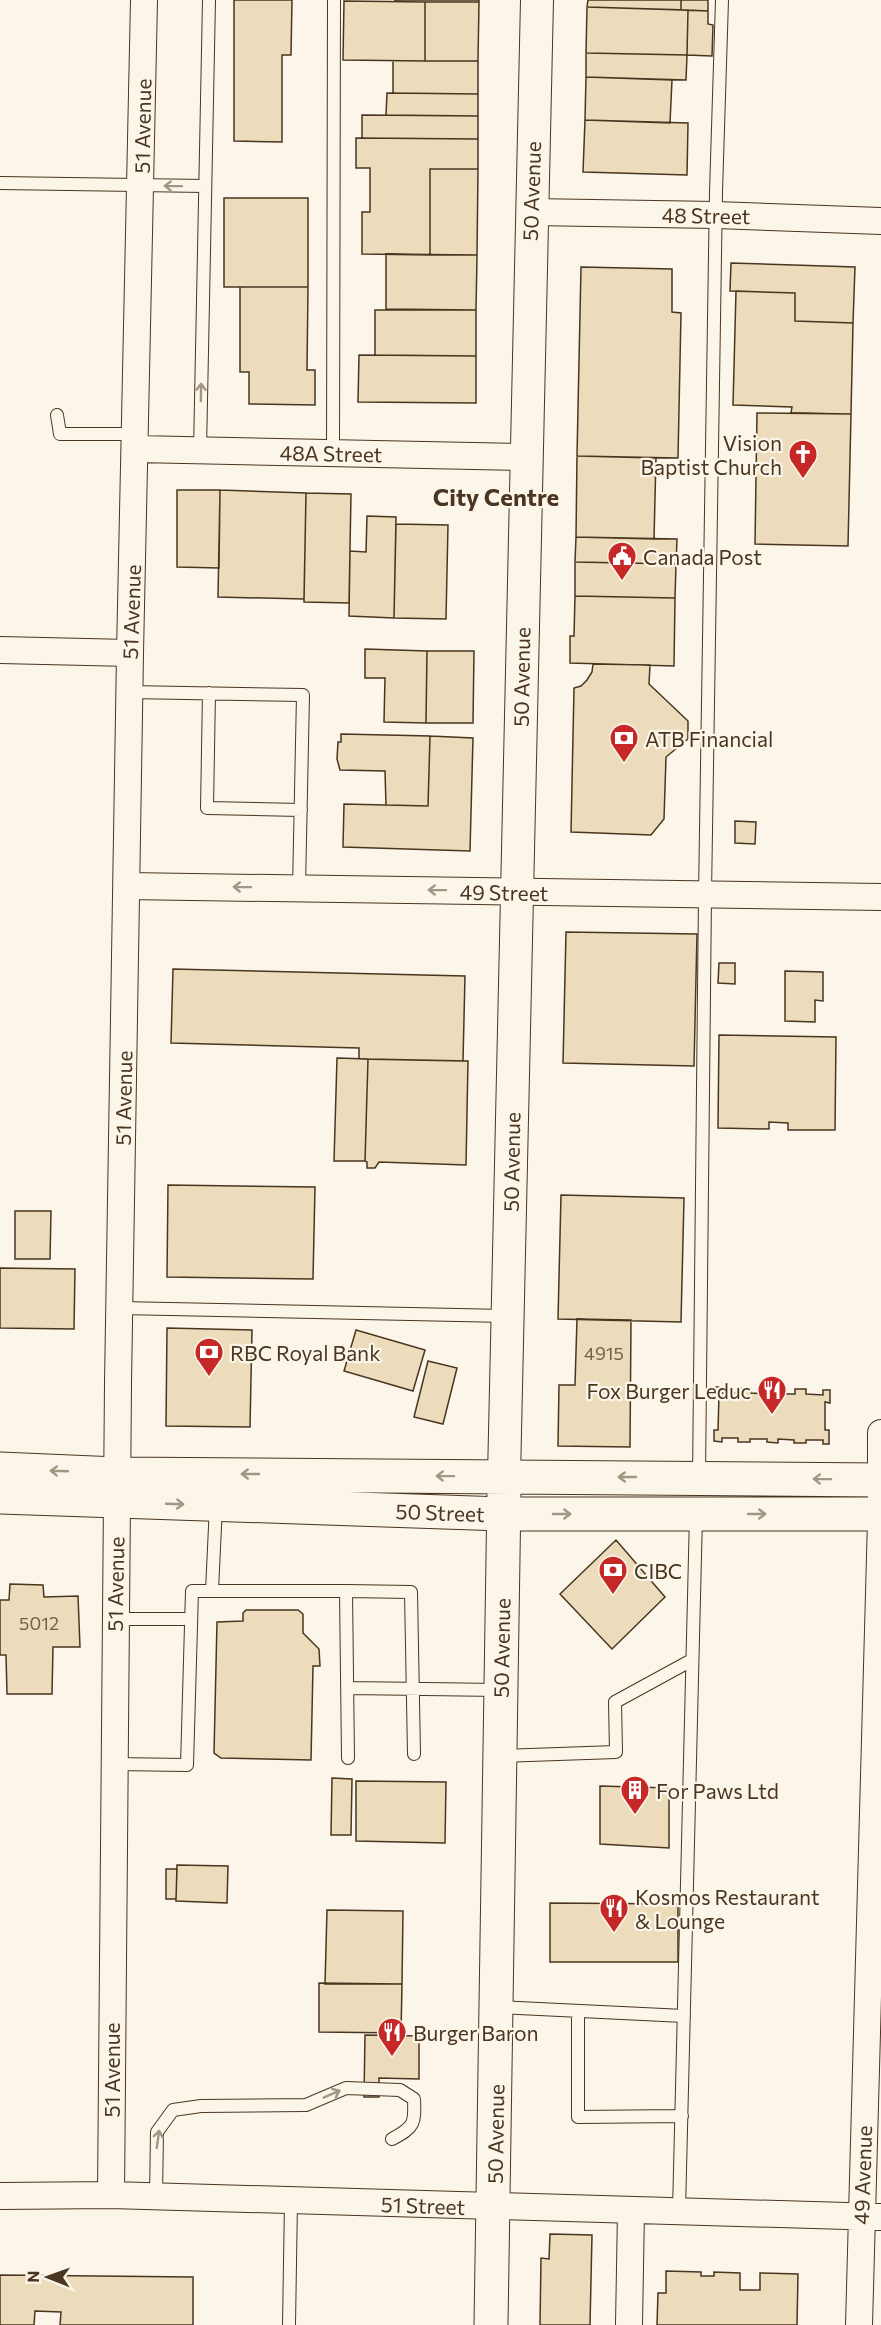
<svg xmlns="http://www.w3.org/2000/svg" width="881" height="2325" font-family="Commissioner,sans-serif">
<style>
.building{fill:#ecdcbc;stroke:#4a3520;stroke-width:1.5}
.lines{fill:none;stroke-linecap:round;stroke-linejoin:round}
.service-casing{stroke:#4a3520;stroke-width:14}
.minor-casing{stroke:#4a3520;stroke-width:28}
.tertiary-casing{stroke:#4a3520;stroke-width:34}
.secondary-casing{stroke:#4a3520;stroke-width:35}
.service{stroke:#fbf6e9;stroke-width:12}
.minor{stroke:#fbf6e9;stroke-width:26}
.tertiary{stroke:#fbf6e9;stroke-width:32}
.secondary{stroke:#fbf6e9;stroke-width:33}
.oneway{stroke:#a29684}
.labels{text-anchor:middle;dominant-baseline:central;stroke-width:4.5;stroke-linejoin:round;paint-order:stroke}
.number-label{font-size:18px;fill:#725f47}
.street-label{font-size:21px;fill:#4a3520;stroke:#fbf6e9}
.poi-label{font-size:21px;fill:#4a3520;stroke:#fbf6e9;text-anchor:start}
.quarter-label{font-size:24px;font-weight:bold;fill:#4a3520;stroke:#fbf6e9}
</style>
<rect width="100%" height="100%" fill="#fbf6e9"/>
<path class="building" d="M 234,0 L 292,0 L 291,55 L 282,55 L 282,142 L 234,141 Z
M 395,0 L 479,0 L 479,2 L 395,2 Z
M 588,0 L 681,0 L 681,10 L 587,7 Z
M 681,0 L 708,0 L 708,11 L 681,10 Z
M 344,1 L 425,2 L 425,61 L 343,60 Z
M 425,2 L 479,2 L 478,61 L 425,61 Z
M 587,7 L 688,10 L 687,55 L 586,53 Z
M 688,10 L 708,11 L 708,24 L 713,25 L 712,56 L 687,55 Z
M 586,53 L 687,55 L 686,80 L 586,77 Z
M 393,61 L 478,61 L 478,94 L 393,93 Z
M 586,77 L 672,80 L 670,123 L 585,120 Z
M 387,93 L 478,94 L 478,116 L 386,115 Z
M 362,115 L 478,116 L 478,139 L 362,138 Z
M 585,120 L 688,123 L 687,175 L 583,172 Z
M 356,138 L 478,139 L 478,169 L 430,169 L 430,255 L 362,254 L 362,212 L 370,212 L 370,168 L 356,168 Z
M 430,169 L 478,169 L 477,255 L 430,255 Z
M 224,198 L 308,198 L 308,287 L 224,287 Z
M 386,254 L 477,255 L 476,310 L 386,309 Z
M 731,263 L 855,267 L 853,323 L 795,321 L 795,293 L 730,291 Z
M 581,267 L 672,269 L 672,312 L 681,313 L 678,458 L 577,456 Z
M 240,287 L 308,287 L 307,370 L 315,370 L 315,405 L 249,404 L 249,372 L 240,372 Z
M 736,291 L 795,293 L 795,321 L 853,323 L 851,414 L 791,413 L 792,407 L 733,405 Z
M 375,310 L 476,310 L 476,356 L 375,355 Z
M 359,355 L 476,356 L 476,403 L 358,402 Z
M 757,413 L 851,414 L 848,546 L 755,544 Z
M 577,456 L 656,458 L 654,539 L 576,537 Z
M 177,490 L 220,490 L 219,568 L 177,567 Z
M 220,490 L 306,493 L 304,599 L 218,597 Z
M 306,493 L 351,494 L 349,603 L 304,602 Z
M 367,516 L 396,517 L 394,618 L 349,616 L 350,551 L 366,552 Z
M 396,524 L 448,525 L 446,619 L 394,618 Z
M 576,537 L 677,539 L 676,564 L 575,562 Z
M 575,562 L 676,564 L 675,598 L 575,596 Z
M 575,596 L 675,598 L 674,666 L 570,663 L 570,636 L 574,636 Z
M 365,649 L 427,651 L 426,723 L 384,722 L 385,678 L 365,678 Z
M 427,651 L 474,651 L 473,723 L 426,723 Z
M 593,664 L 650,665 L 649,684 L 688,721 L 688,739 L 666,757 L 664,819 L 651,835 L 571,832 L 574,688 L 581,686 L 587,680 L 592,672 Z
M 341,734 L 430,736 L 428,806 L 386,805 L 385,771 L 340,770 L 337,759 L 338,742 L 341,742 Z
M 430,736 L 473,738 L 470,851 L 343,847 L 344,804 L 428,806 Z
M 735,821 L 756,822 L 755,844 L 735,843 Z
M 566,932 L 697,934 L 694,1066 L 563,1063 Z
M 719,963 L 735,963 L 735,984 L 718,983 Z
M 173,969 L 465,976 L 463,1061 L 359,1059 L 359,1048 L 171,1043 Z
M 785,971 L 823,972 L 823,1001 L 815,1000 L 815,1022 L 785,1021 Z
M 719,1035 L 836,1037 L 835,1130 L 788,1130 L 788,1123 L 769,1122 L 769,1129 L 718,1128 Z
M 337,1058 L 368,1059 L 365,1161 L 334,1161 Z
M 368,1059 L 468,1061 L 466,1165 L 379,1162 L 375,1168 L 367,1168 L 367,1162 L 365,1161 Z
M 168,1185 L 315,1187 L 313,1279 L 167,1277 Z
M 561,1195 L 684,1198 L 681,1322 L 558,1319 Z
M 15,1211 L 51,1211 L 50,1259 L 15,1259 Z
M 0,1268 L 75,1269 L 74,1329 L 0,1328 Z
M 577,1319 L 631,1320 L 630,1447 L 558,1446 L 559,1385 L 575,1385 Z
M 167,1328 L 252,1330 L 250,1427 L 166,1426 Z
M 356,1330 L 425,1350 L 413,1391 L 344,1371 Z
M 428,1361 L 457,1368 L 443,1424 L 414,1417 Z
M 716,1387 L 722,1387 L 722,1393 L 739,1393 L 739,1388 L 751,1388 L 751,1393 L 767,1394 L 767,1389 L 779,1389 L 779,1394 L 795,1394 L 795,1389 L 806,1389 L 806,1394 L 823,1395 L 823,1390 L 830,1390 L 830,1403 L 825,1402 L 825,1430 L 829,1430 L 829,1444 L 823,1444 L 823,1440 L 806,1440 L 806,1443 L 794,1443 L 794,1440 L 778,1439 L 778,1443 L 767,1442 L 767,1439 L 750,1439 L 750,1442 L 738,1442 L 738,1438 L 722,1438 L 722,1442 L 714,1441 L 714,1430 L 718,1430 L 719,1394 L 715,1394 Z
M 616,1540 L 665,1597 L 612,1649 L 560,1594 Z
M 10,1584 L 43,1585 L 44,1597 L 78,1596 L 80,1647 L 53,1647 L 52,1694 L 7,1694 L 6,1655 L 0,1655 L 0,1600 L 9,1600 Z
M 246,1610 L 298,1610 L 303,1614 L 303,1633 L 319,1649 L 320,1666 L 313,1666 L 311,1760 L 221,1758 L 214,1753 L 217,1622 L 243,1621 L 243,1613 Z
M 332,1778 L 352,1779 L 351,1835 L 331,1835 Z
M 356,1781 L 446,1782 L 445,1843 L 356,1841 Z
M 600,1786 L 669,1788 L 669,1848 L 600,1844 Z
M 177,1865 L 228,1866 L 227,1903 L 176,1901 Z
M 166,1869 L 177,1869 L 176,1899 L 166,1899 Z
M 550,1903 L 678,1904 L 678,1962 L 550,1962 Z
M 327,1910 L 403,1911 L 402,1984 L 325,1984 Z
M 319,1983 L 402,1984 L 401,2033 L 319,2032 Z
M 365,2035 L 419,2036 L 419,2079 L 379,2078 L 379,2097 L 364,2097 Z
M 550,2234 L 592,2235 L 590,2325 L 540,2325 L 541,2258 L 549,2259 Z
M 666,2271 L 701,2272 L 701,2276 L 714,2276 L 714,2272 L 740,2273 L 740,2290 L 760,2290 L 760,2273 L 798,2274 L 797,2325 L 657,2325 L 658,2293 L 666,2293 Z
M 0,2275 L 193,2277 L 193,2325 L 60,2325 L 61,2312 L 35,2311 L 34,2325 L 0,2325 Z"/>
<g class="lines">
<g class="service-casing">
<path id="service" d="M 0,183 L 205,186
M 57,415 L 60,434 L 136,434
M 200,451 L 209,0
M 333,453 L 334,0
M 129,692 L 303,695 L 299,888
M 209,693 L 207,808 L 301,810
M 120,1308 L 506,1316
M 699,1478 L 705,895 L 716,192 L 722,0
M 212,1591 L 216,1505
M 346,1591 L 411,1592 L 414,1754
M 115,1619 L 191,1619
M 348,1688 L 500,1690
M 501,1756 L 616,1752 L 615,1702 L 692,1660
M 114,1764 L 187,1765 L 192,1591 L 346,1591 L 348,1758
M 498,2007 L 684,2016
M 578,2012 L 578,2117 L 682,2116
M 156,2197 L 157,2132 L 173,2110 L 201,2106 L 306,2105 L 346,2088 L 400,2090 L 414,2099 C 415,2123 415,2127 392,2139
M 679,2211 L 696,1515
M 289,2325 L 291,2201"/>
</g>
<g class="minor-casing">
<path id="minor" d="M 531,212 L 716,215 L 881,221
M 136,449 L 525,457
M 0,650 L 130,653
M 127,886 L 881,897
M 881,1499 L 881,1433
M 111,2195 L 118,1383 L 130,653 L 144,0
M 0,2196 L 111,2195 L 881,2217
M 629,2325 L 631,2210
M 859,2325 L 881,1520"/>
</g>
<g class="tertiary-casing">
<path id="tertiary" d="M 504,1477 L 537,0"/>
</g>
<g class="secondary-casing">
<path id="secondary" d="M 0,1469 L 117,1474 L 881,1480
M 0,1497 L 503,1514 L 881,1514
M 491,2325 L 504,1493"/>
</g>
<use href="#service" class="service"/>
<use href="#minor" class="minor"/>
<use href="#tertiary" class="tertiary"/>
<use href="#secondary" class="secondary"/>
</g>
<defs><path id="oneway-shaft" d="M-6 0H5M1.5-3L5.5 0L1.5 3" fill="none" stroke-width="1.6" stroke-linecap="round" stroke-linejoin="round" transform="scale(1.5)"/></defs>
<g class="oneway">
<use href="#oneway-shaft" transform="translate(173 186) rotate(-179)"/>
<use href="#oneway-shaft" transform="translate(201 392) rotate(-89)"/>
<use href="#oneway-shaft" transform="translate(242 887) rotate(-179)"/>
<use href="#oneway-shaft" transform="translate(437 890) rotate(-179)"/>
<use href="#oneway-shaft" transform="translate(59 1471) rotate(-178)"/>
<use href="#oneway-shaft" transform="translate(250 1474) rotate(-180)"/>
<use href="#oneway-shaft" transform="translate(445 1476) rotate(-179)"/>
<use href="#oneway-shaft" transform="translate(627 1477) rotate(-180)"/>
<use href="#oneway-shaft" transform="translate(822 1479) rotate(-179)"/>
<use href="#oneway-shaft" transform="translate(175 1504) rotate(2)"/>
<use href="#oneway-shaft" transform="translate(562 1514)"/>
<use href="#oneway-shaft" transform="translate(757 1514)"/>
<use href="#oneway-shaft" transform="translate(332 2094) rotate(-24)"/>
<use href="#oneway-shaft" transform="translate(158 2139) rotate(-82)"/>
</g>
<defs>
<g id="church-pin" transform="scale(1.5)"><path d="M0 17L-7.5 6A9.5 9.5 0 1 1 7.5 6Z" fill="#c62828" stroke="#fbf6e9"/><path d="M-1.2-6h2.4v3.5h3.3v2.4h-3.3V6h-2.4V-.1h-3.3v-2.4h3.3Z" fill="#fff"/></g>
<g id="civic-pin" transform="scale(1.5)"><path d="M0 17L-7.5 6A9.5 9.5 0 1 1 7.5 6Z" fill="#c62828" stroke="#fbf6e9"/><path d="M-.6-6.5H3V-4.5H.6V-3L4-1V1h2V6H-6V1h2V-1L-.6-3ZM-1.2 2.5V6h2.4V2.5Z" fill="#fff"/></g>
<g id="bank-pin" transform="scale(1.5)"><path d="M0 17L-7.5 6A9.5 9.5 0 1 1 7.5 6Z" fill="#c62828" stroke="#fbf6e9"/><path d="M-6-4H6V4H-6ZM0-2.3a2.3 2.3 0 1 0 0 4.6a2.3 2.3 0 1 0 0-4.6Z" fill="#fff"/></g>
<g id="restaurant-pin" transform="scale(1.5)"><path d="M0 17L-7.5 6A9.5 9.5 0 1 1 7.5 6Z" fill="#c62828" stroke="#fbf6e9"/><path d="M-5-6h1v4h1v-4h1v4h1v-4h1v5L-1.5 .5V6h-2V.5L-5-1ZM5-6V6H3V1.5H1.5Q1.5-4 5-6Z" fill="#fff"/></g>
<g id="building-pin" transform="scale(1.5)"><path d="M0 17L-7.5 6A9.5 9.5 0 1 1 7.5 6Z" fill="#c62828" stroke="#fbf6e9"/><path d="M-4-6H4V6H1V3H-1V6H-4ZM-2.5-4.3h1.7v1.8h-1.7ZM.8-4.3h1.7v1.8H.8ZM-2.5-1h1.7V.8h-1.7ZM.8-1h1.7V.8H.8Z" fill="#fff"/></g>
</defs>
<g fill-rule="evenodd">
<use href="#church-pin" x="803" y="454"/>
<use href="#civic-pin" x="622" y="556"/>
<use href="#bank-pin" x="624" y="738"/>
<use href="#bank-pin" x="209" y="1352"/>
<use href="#restaurant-pin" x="772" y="1390"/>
<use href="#bank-pin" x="613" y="1570"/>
<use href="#building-pin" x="635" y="1790"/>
<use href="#restaurant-pin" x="614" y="1908"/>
<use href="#restaurant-pin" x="392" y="2032"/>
</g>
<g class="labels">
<g class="number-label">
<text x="604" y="1353">4915</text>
<text x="39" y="1623">5012</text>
</g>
<g class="street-label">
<text transform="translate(142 126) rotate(-89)">51 Avenue</text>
<text transform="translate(531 191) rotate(-88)">50 Avenue</text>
<text transform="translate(706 215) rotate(1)">48 Street</text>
<text transform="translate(331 453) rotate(1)">48A Street</text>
<text transform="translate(131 612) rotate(-88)">51 Avenue</text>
<text transform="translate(521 677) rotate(-89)">50 Avenue</text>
<text transform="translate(504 892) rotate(1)">49 Street</text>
<text transform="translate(123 1098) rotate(-89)">51 Avenue</text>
<text transform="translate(511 1162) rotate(-89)">50 Avenue</text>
<text transform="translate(440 1512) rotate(2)">50 Street</text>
<text transform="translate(115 1584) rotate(-89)">51 Avenue</text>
<text transform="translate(501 1648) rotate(-89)">50 Avenue</text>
<text transform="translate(111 2070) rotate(-90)">51 Avenue</text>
<text transform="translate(495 2134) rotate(-89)">50 Avenue</text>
<text transform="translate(862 2175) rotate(-88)">49 Avenue</text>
<text transform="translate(423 2205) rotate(2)">51 Street</text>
</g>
<g class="poi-label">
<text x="782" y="442" text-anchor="end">Vision<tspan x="782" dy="24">Baptist Church</tspan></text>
<text x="643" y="556">Canada Post</text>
<text x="645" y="738">ATB Financial</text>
<text x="230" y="1352">RBC Royal Bank</text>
<text x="751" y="1390" text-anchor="end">Fox Burger Leduc</text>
<text x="634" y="1570">CIBC</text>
<text x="656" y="1790">For Paws Ltd</text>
<text x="635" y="1896">Kosmos Restaurant<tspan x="635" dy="24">&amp; Lounge</tspan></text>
<text x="413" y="2032">Burger Baron</text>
</g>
<g class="quarter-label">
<text x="496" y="496">City Centre</text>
</g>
</g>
<g transform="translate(48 2277) rotate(271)" stroke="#fbf6e9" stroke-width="4.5" paint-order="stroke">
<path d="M0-4.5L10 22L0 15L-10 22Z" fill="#4a3520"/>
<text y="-9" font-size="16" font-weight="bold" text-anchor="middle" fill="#4a3520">N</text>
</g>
</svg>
